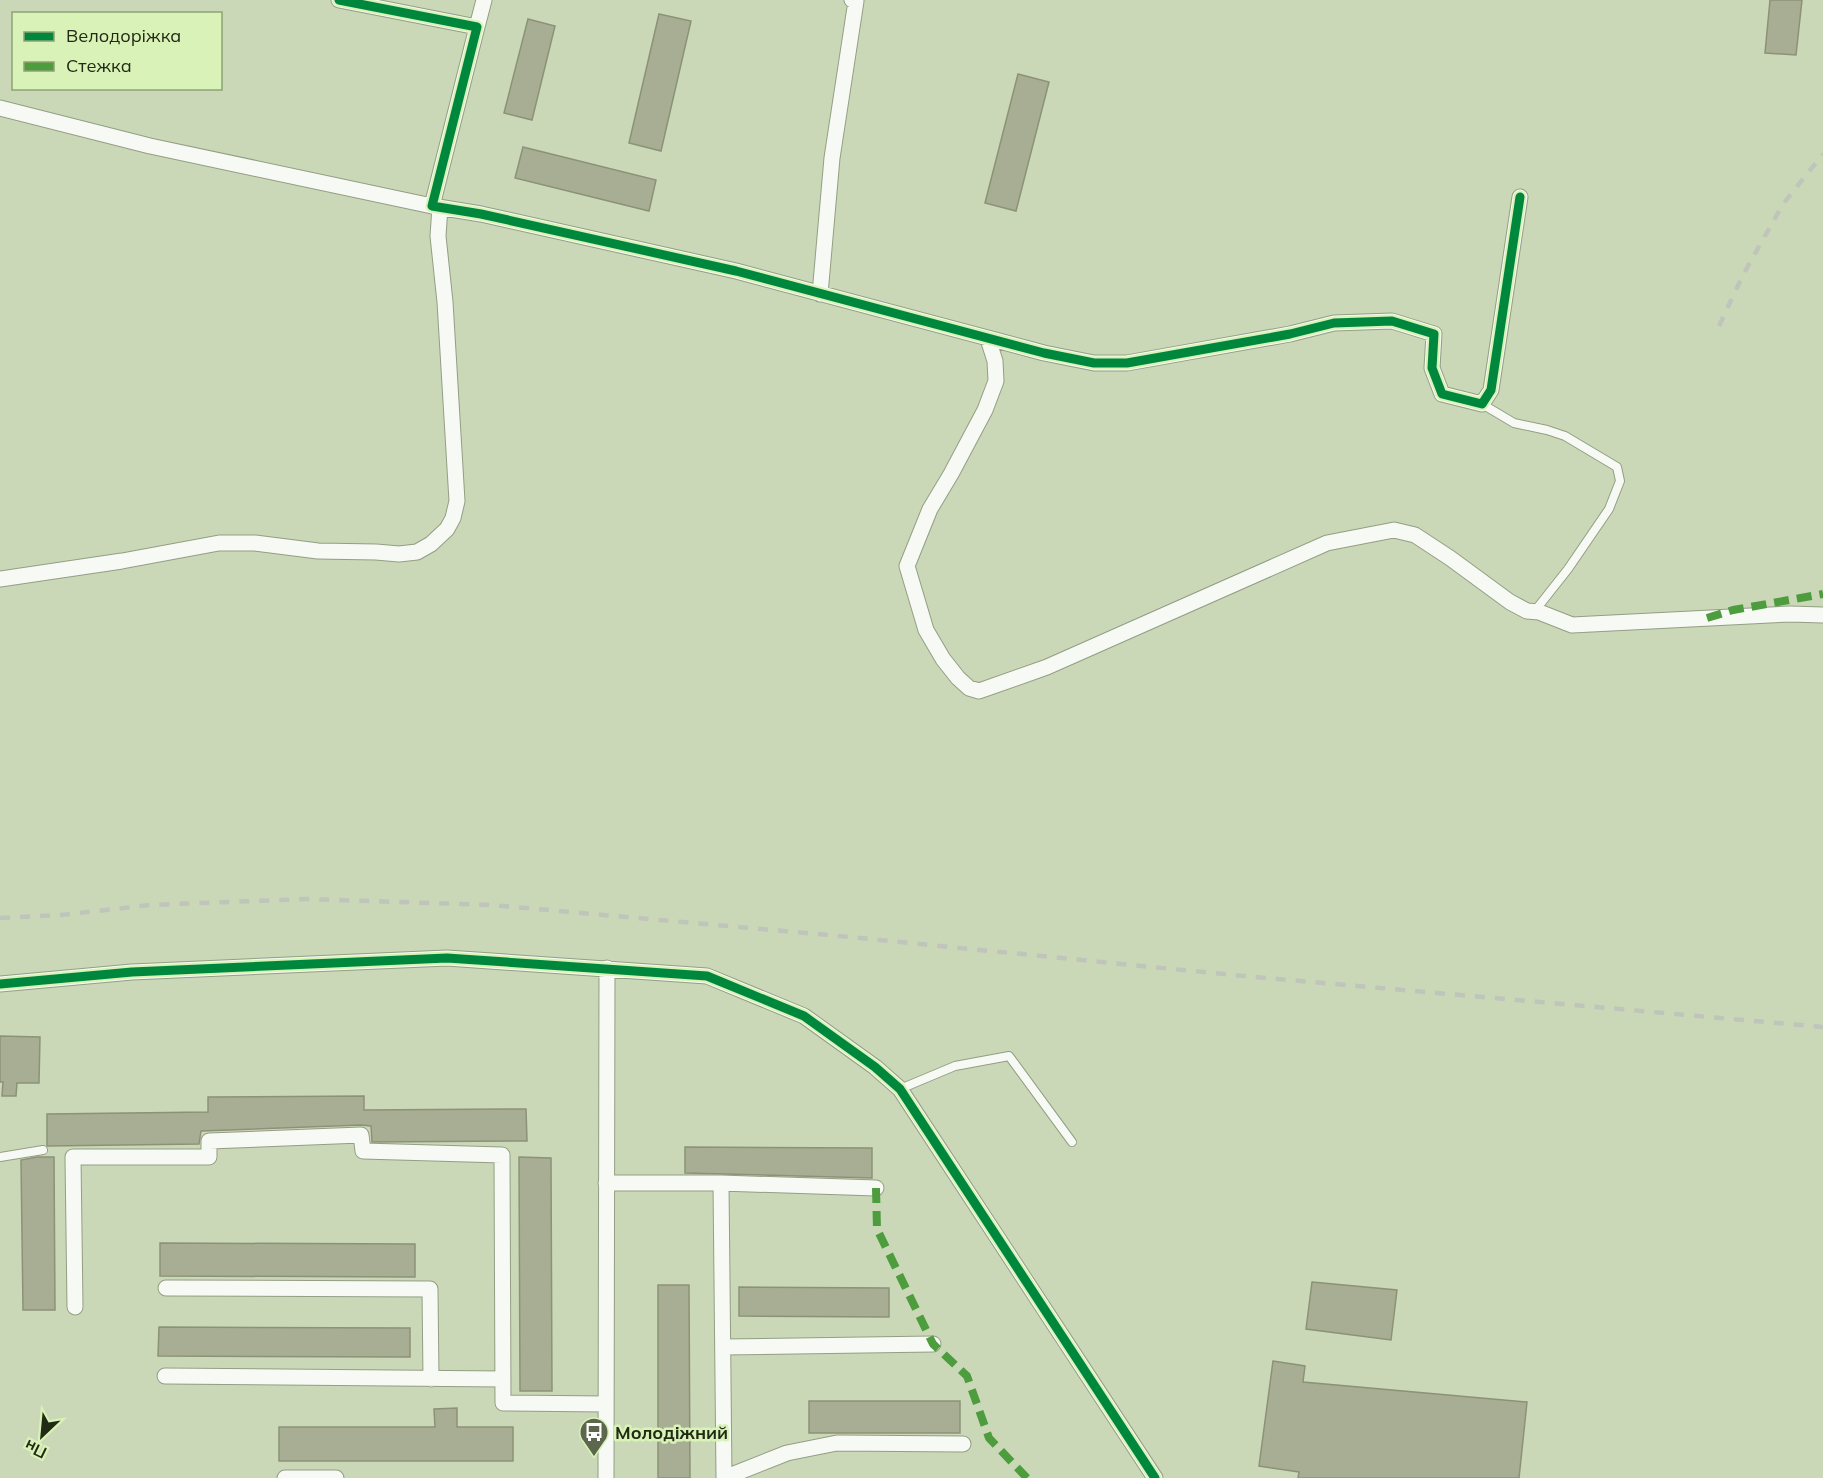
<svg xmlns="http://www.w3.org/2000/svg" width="1823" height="1478" font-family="Mulish,sans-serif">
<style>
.building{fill:#a8ae93;stroke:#8c9277;stroke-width:1.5}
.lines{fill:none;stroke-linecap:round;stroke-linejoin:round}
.service-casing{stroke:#939e84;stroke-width:10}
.minor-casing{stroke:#939e84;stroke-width:17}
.service{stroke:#f7f9f4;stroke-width:8}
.minor{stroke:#f7f9f4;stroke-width:15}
.rail{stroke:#c0c4bb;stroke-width:4.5;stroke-dasharray:10 10;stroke-linecap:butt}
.quiet{stroke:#4d9c3d;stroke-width:8;stroke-dasharray:15 8;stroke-linecap:butt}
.cycleway-casing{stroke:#d9f2b7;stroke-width:13}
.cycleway{stroke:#00873e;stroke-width:9}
.labels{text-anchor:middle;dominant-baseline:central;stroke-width:5;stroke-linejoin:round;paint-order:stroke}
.poi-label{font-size:18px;font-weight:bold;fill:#212a14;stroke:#d9f2b7;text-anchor:start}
</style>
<rect width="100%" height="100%" fill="#cad8b7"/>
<path class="building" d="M 1770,0 L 1802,0 L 1796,55 L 1765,53 Z
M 659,14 L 691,21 L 661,151 L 629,143 Z
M 528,19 L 555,26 L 532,120 L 504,113 Z
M 1018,74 L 1049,82 L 1016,211 L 985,203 Z
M 523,147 L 656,180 L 649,211 L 515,178 Z
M 0,1036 L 40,1037 L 39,1083 L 17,1083 L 16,1096 L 2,1096 L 3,1082 L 0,1082 Z
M 364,1096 L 364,1110 L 526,1109 L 527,1141 L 372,1142 L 371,1126 L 361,1125 L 201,1131 L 199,1144 L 47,1146 L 47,1114 L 208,1112 L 208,1097 Z
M 685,1147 L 872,1148 L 872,1178 L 685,1173 Z
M 37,1157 L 54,1157 L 55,1310 L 23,1310 L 21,1160 Z
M 519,1157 L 551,1158 L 552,1391 L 520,1391 Z
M 160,1243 L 415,1244 L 415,1277 L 160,1276 Z
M 1312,1282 L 1397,1290 L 1391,1340 L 1306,1329 Z
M 658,1285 L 689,1285 L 690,1478 L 658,1478 Z
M 739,1287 L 889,1288 L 889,1317 L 739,1316 Z
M 159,1327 L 410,1328 L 410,1357 L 158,1356 Z
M 1273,1361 L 1305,1366 L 1303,1382 L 1527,1402 L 1519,1478 L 1298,1478 L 1299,1472 L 1259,1466 Z
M 809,1401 L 960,1401 L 960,1433 L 809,1433 Z
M 457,1408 L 457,1427 L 513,1427 L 513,1461 L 279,1461 L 279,1427 L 435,1427 L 434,1409 Z"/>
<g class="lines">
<g class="service-casing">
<path id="service" d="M 1482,404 L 1514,423 L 1547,430 L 1565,436 L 1617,467 L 1620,481 L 1609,509 L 1568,569 L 1534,612
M 900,1089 L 955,1066 L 1009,1056 L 1072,1142
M 0,1157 L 43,1150"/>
</g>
<g class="minor-casing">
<path id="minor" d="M 339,0 L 477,27 L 432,206 L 481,214 L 736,271 L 1044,353 L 1094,363 L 1127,363 L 1290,334 L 1334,323 L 1392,321 L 1434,334 L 1432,368 L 1442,394 L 1482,404 L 1491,390 L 1520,197
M 477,27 L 484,0
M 0,108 L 150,146 L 432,206
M 820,294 L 832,158 L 856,1 L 852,0
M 988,339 L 995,361 L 996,381 L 985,410 L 951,474 L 930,509 L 907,566 L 926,630 L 943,659 L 958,678 L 969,688 L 979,691 L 1047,667 L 1327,543 L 1394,530 L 1415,535 L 1450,558 L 1510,602 L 1527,611 L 1539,612 L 1572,625 L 1790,614 L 1823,615
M 0,579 L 122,561 L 219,543 L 255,543 L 318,551 L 376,552 L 399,554 L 417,552 L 431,544 L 447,529 L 453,518 L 457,501 L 445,302 L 438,236 L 440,207
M 0,984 L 132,972 L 447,958 L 707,976 L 804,1016 L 875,1067 L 900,1089 L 1155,1478
M 606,1183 L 721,1183 L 876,1188
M 721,1183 L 724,1478 L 787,1453 L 837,1443 L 963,1444
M 166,1288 L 430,1289 L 431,1379
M 75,1307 L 73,1157 L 209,1157 L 209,1141 L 361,1135 L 363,1151 L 502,1155 L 503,1403 L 606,1404
M 723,1347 L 933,1344
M 165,1376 L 503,1379
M 285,1478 L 336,1478
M 606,1478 L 607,968"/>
</g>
<use href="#service" class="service"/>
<use href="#minor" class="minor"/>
<path class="rail" d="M 1719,326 L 1743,275 L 1783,204 L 1823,154
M 0,918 L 61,915 L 150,905 L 306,899 L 492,905 L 839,936 L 1233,975 L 1823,1027"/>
<path class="quiet" d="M 1707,618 L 1733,610 L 1823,594
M 876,1188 L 877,1229 L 933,1344 L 967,1376 L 989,1438 L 1027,1478"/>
<g class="cycleway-casing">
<path id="cycleway" d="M 339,0 L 477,27 L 432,206 L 481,214 L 736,271 L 1044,353 L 1094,363 L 1127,363 L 1290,334 L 1334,323 L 1392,321 L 1434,334 L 1432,368 L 1442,394 L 1482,404 L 1491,390 L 1520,197
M 0,984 L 132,972 L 447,958 L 707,976 L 804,1016 L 875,1067 L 900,1089 L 1155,1478"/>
</g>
<use href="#cycleway" class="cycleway"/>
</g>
<defs>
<g id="bus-pin" transform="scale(1.5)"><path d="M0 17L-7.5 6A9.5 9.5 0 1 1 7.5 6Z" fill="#5c674d" stroke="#d9f2b7"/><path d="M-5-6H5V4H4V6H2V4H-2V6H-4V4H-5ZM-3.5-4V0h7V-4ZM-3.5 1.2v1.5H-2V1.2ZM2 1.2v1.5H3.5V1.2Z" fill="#fff"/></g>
</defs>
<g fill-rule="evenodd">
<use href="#bus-pin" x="594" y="1432"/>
</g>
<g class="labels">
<g class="poi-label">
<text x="615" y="1432">Молодіжний</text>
</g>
</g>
<rect x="12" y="12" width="210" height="78" fill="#d9f2b7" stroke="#8fa276" stroke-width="1.5"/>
<rect x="24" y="32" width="30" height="9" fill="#00873e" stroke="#8fa276" stroke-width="1.5"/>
<text x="66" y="42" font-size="18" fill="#212a14">Велодоріжка</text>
<rect x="24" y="62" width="30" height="9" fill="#4d9c3d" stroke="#8fa276" stroke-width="1.5"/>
<text x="66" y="72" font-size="18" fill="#212a14">Стежка</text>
<g transform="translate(42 1436) rotate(206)" stroke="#d9f2b7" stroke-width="4.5" paint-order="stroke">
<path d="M0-4.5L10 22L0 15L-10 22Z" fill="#212a14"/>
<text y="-9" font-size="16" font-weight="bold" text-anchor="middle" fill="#212a14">Пн</text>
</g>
</svg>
